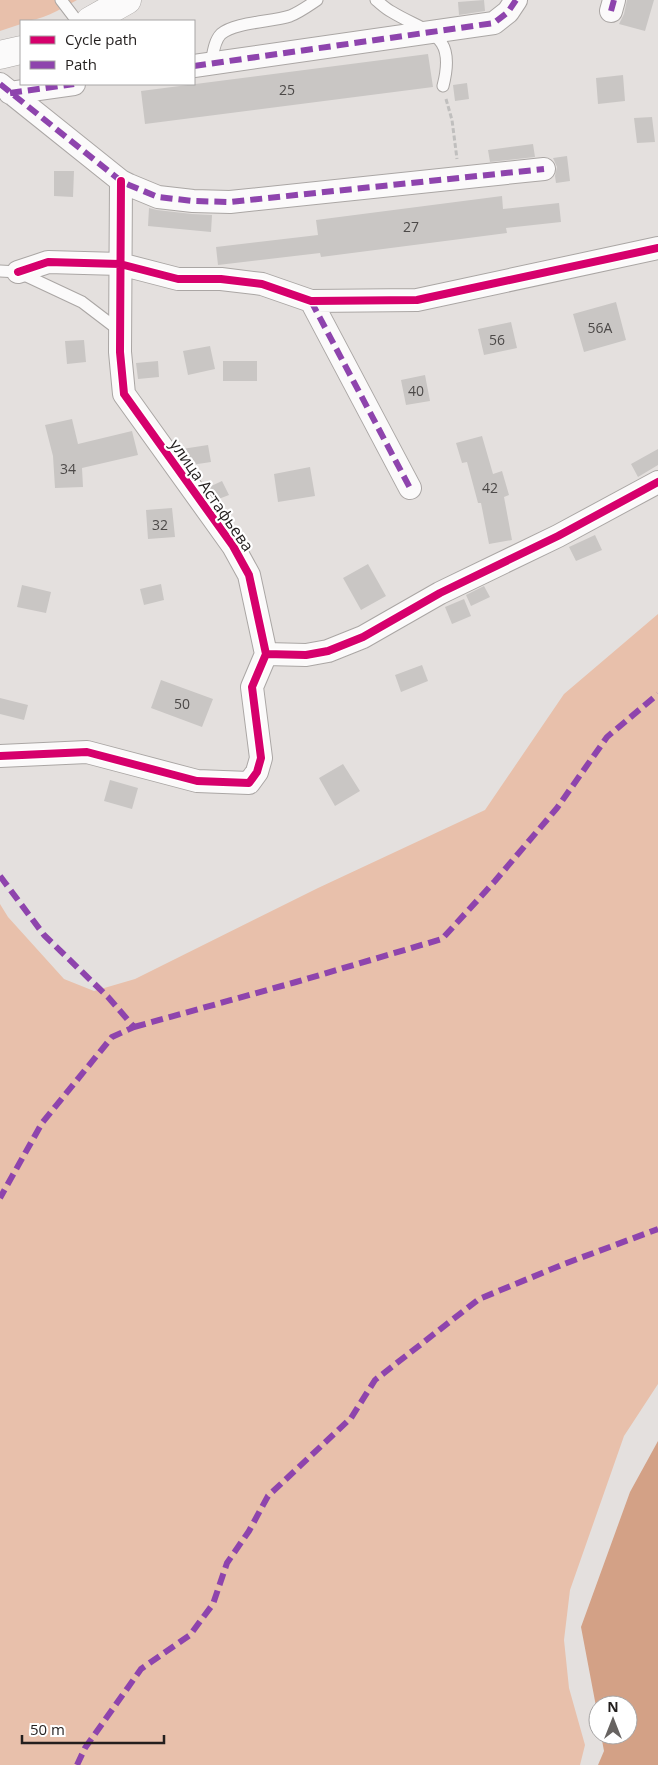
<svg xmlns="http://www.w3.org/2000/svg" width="658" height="1765" font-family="'Open Sans',sans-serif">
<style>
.green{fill:#e8c0ab}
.water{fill:#d3a186}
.building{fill:#c9c6c4}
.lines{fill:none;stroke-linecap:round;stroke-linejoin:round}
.lane-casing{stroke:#aaa6a4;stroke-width:13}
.street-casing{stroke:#aaa6a4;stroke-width:24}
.primary-casing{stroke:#aaa6a4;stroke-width:29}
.path{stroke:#c0bfbe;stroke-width:3;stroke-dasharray:5 2.5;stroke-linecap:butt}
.lane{stroke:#fbfafa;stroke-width:11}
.street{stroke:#fbfafa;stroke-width:22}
.primary{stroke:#fbfafa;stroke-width:28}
.quiet{stroke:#8e44ad;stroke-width:6;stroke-dasharray:12 6;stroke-linecap:butt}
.cycleway-casing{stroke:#fff;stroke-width:11}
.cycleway{stroke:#d6006c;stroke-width:8}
.labels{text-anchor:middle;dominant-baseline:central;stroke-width:4.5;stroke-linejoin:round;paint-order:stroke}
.number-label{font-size:14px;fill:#4c4948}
.street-label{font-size:16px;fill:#231f1e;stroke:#fff}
</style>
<rect width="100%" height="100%" fill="#e4e0de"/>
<path class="green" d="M 0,0 L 77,0 C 59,10 42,21 21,21 L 21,24 L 0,31 Z
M 658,614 L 658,1384 L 624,1436 L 570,1590 L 564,1640 L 569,1688 L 585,1745 L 580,1765 L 0,1765 L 0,904 L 8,917 L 64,979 L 94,991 L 135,979 L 318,888 L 485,810 L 564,694 Z"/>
<path class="water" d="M 658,1441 L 658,1765 L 598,1765 L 604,1751 L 601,1735 L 628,1735 L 628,1705 L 598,1705 L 598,1717 L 581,1627 L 630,1492 Z"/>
<path class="building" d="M 484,0 L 485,11 L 459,15 L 458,2 Z
M 627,0 L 654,0 L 645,31 L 619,24 L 624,14 Z
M 428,54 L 433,87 L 145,124 L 141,91 Z
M 623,75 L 625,101 L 598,104 L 596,78 Z
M 467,83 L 469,99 L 455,101 L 453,85 Z
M 652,117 L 655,142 L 637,143 L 634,118 Z
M 533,144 L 535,157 L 490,162 L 488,150 Z
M 567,156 L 570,181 L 556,183 L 555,176 L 557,167 L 553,158 Z
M 54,171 L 74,171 L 73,197 L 54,196 Z
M 502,196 L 503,209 L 559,203 L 561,222 L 506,228 L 507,233 L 321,257 L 320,253 L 218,265 L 216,247 L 318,235 L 316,220 Z
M 149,208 L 157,210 L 192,214 L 212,215 L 211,232 L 148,226 Z
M 616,302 L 626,340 L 584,352 L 573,314 Z
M 511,322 L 517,348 L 484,355 L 478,329 Z
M 84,340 L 86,362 L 67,364 L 65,341 Z
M 210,346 L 215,369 L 188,375 L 183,351 Z
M 158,361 L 159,377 L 138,379 L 136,363 Z
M 223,361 L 257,361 L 257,381 L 223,381 Z
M 425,375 L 430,401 L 406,405 L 401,380 Z
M 72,419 L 78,444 L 132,431 L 138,455 L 82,468 L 83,487 L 55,488 L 53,456 L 45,425 Z
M 482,436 L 493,474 L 502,471 L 509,495 L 504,497 L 512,540 L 489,544 L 481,503 L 478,503 L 467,462 L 462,463 L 456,443 Z
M 208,445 L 211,462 L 191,465 L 183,454 L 182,449 Z
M 658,449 L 658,465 L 638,477 L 631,464 Z
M 310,467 L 315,496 L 278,502 L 274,474 Z
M 222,481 L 229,495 L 216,500 L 207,488 Z
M 172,508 L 175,537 L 148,539 L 146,510 Z
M 595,535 L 602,550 L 576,561 L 569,547 Z
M 368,564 L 386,596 L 361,610 L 343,578 Z
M 161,584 L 164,600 L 144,605 L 140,589 Z
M 22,585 L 51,592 L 46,613 L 17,607 Z
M 484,586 L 490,597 L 471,606 L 466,595 Z
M 464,599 L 471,616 L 452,624 L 445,607 Z
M 422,665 L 428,681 L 401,692 L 395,675 Z
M 161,680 L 213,699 L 202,727 L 151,708 Z
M 0,698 L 28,705 L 24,720 L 0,714 Z
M 343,764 L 360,791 L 335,806 L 319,778 Z
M 110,780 L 138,788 L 132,809 L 104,801 Z"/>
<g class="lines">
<g class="lane-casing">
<path id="lane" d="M 61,0 L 77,21
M 376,0 C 381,4 386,9 392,12 C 428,34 457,32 443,86
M 211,63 C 213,54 214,41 221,34 C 235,22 272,22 290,16 C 300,12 308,6 317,0
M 0,271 L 18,272 L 82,302 L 120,331"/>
</g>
<g class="street-casing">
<path id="street" d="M 611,11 L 614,0
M 194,66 L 494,23 L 508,12 L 516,0
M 0,84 L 121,181 L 129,185 L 158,197 L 193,201 L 230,202 L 544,169
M 10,93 L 74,84
M 18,272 L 48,262 L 120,264 L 178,279 L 221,279 L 262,284 L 311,301 L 417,300 L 658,248
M 311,301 L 410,488
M 266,654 L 306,655 L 328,651 L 363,637 L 440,593 L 558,536 L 658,482
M 0,756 L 87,752 L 197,781 L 249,783 L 257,772 L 261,758 L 252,687 L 266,654 L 249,575 L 233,546 L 124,394 L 120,352 L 121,181"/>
</g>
<g class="primary-casing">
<path id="primary" d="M 90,21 L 127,0
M 0,55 L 21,50"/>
</g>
<path class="path" d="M 446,99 L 452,120 L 457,159"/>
<use href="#lane" class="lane"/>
<use href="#street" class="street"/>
<use href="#primary" class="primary"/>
<path class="quiet" d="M 611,11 L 614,0
M 194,66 L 494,23 L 508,12 L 516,0
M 0,84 L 121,181 L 129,185 L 158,197 L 193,201 L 230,202 L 544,169
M 10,93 L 74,84
M 311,301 L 410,488
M 0,876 L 44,935 L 108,997 L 134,1027 L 112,1037 L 42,1123 L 0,1198
M 134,1027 L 296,982 L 442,939 L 495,881 L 557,808 L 607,737 L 658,694
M 77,1765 L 85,1748 L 141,1669 L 190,1635 L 213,1604 L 227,1563 L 249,1531 L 268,1496 L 351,1418 L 375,1380 L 479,1299 L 564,1264 L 658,1229"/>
<g class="cycleway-casing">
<path id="cycleway" d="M 18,272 L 48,262 L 120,264 L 178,279 L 221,279 L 262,284 L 311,301 L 417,300 L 658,248
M 266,654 L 306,655 L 328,651 L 363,637 L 440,593 L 558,536 L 658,482
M 0,756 L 87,752 L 197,781 L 249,783 L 257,772 L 261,758 L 252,687 L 266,654 L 249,575 L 233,546 L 124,394 L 120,352 L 121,181"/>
</g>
<use href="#cycleway" class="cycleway"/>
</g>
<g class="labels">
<g class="number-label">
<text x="287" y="89">25</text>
<text x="411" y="226">27</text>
<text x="600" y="327">56А</text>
<text x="497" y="339">56</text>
<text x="416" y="390">40</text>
<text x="68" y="468">34</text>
<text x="490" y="487">42</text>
<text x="160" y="524">32</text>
<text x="182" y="703">50</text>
</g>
<g class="street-label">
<text transform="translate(212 495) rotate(55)">улица Астафьева</text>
</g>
</g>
<rect x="20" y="20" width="175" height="65" fill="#ffffff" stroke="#a7a5a5"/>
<rect x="30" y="36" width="25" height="8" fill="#d6006c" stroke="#a7a5a5"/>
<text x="65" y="45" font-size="15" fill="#231f1e">Cycle path</text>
<rect x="30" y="61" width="25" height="8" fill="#8e44ad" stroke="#a7a5a5"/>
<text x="65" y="70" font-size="15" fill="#231f1e">Path</text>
<g transform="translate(613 1720)"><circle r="24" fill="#ffffff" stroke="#a7a5a5"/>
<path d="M0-4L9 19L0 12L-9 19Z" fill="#676361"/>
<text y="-8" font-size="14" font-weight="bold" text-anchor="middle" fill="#231f1e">N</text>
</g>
<path d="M22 1735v8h142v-8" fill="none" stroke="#231f1e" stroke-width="2.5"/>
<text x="30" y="1735" font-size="15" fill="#231f1e" stroke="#ffffff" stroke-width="4" paint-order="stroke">50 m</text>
</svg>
